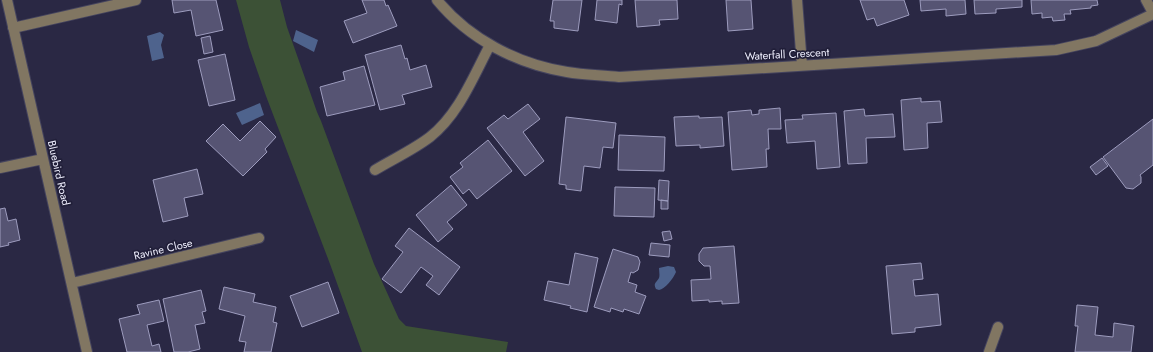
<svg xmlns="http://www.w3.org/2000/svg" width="1153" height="352" font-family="Jost,sans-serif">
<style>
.green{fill:#3c5136}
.water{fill:#4e638d}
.building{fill:#565473;stroke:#9d9cbe}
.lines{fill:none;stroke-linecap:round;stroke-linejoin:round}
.minor-casing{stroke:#45445e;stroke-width:12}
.minor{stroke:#817662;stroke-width:10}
.labels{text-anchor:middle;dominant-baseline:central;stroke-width:3.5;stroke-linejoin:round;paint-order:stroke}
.street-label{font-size:11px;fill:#eeeefd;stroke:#211f39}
</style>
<rect width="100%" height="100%" fill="#2a2844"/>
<path class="green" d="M 236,0 L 280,0 L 287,27 L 317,112 L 321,121 L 374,264 L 399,319 L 406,326 L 508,342 L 506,352 L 362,352 L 330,264 L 266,96 L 249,47 Z"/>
<path class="water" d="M 296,30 L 318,40 L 314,52 L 293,41 Z
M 160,32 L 164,35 L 161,45 L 164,58 L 152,61 L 147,36 Z
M 260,103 L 264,115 L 242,125 L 236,113 Z
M 668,266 L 674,267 L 676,272 C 673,279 665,289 659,290 L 656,289 C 653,283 656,283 659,278 C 660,275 659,271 659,268 Z"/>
<path class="building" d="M 172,0 L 216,0 L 223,30 L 196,36 L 191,10 L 174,13 Z
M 362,0 L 384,0 L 386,6 L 388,5 L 397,26 L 353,43 L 344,21 L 367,13 Z
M 553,0 L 582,0 L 578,31 L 554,28 L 554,21 L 550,21 Z
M 597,0 L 622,0 L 622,5 L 619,4 L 617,23 L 595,20 Z
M 635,0 L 677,0 L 678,19 L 659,20 L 660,25 L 637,27 Z
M 726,0 L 751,0 L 753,29 L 728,31 Z
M 860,0 L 904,0 L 909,15 L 877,26 L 874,18 L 867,20 Z
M 920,0 L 965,0 L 966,14 L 946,16 L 946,9 L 921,11 Z
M 974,0 L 1022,0 L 1022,7 L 996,9 L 996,13 L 975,14 Z
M 1031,0 L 1097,0 L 1098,5 L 1091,6 L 1091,8 L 1070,10 L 1071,14 L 1064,14 L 1065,20 L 1053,21 L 1052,17 L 1042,18 L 1042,13 L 1032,14 Z
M 210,36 L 213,52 L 204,54 L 201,38 Z
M 401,45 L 405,59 L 407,58 L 410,70 L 426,65 L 432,87 L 402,95 L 405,104 L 380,110 L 365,55 Z
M 225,54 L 235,100 L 209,106 L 198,60 Z
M 364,66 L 375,105 L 327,116 L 320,87 L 345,80 L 343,72 Z
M 921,98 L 921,102 L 940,101 L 942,122 L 927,123 L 928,148 L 904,150 L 901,100 Z
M 528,104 L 540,119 L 523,132 L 544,161 L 525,176 L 487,128 L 504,115 L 508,119 Z
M 780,108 L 781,129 L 768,129 L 769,149 L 766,149 L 767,167 L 732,170 L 728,112 L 751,110 L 752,115 L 759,114 L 759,110 Z
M 864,109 L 865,116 L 893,114 L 895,137 L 866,138 L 867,163 L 848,164 L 844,111 Z
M 836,113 L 840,167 L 817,169 L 815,141 L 787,143 L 785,120 L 803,119 L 802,115 Z
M 699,116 L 699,118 L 722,117 L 724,146 L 700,148 L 700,145 L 676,146 L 674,117 Z
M 566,117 L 616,123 L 613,148 L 603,147 L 600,168 L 584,166 L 581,191 L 566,189 L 566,185 L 559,184 Z
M 1153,119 L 1153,165 L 1140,175 L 1141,177 L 1141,183 L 1133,189 L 1126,188 L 1103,157 Z
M 260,121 L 276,137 L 265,149 L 267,152 L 243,176 L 206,141 L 223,124 L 240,141 Z
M 619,135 L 665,137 L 664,171 L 618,170 Z
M 488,140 L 512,171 L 477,199 L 469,189 L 463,194 L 450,177 L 463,167 L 460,163 Z
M 1102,158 L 1108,166 L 1096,175 L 1090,167 Z
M 197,169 L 203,194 L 184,198 L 188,216 L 163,222 L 153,180 Z
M 659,180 L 669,181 L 668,201 L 658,200 Z
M 451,185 L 467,205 L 447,222 L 453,229 L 438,242 L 416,215 Z
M 615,187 L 655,188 L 654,217 L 614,216 Z
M 661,200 L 668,201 L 668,209 L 661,209 Z
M 5,208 L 8,221 L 16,219 L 20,240 L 8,243 L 9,245 L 0,247 L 0,209 Z
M 409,228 L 460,267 L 439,295 L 426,285 L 433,276 L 421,267 L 401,293 L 382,279 L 403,252 L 395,246 Z
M 670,231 L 672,239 L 664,241 L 662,232 Z
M 651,243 L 670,245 L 669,257 L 649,255 Z
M 734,246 L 739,303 L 722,304 L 722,301 L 709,302 L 709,300 L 692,301 L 691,280 L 711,279 L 710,266 L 704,266 L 699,261 L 699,254 L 703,248 Z
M 613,249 L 638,257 L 640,262 L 638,270 L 633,273 L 631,272 L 628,282 L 637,285 L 635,292 L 646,296 L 639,314 L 624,309 L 623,312 L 611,308 L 610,312 L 594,307 Z
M 575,253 L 598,258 L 587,312 L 570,308 L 571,306 L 544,300 L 548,281 L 569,285 Z
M 921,263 L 923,279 L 913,280 L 915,296 L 938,294 L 941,325 L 915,328 L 915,332 L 892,334 L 886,266 Z
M 328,282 L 339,313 L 302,327 L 290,296 Z
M 224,287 L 255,294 L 253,302 L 276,307 L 273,322 L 277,323 L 271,352 L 244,352 L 246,342 L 239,341 L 245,316 L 219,309 Z
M 201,290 L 206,311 L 202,312 L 205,323 L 195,325 L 200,349 L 188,352 L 174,352 L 163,299 Z
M 159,300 L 164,321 L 147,325 L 152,346 L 159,344 L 161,352 L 127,352 L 119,319 L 140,314 L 137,305 Z
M 1077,305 L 1098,307 L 1095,335 L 1113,337 L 1114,323 L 1134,326 L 1131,352 L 1075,352 L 1078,326 L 1075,326 Z"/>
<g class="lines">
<g class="minor-casing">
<path id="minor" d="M 7,0 L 87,352
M 437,0 C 469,39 517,64 567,72 C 584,75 602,75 619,77 L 1056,50 L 1096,41 L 1153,14
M 797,0 L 802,65
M 1146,0 L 1153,13
M 13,28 L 136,0
M 0,168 L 43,159
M 375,170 C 393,159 413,150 430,137 C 459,114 473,77 490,45
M 72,283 L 259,238
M 989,352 L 998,327"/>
</g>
<use href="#minor" class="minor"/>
</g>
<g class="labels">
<g class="street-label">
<text transform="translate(787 54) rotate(-3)">Waterfall Crescent</text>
<text transform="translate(59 173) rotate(77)">Bluebird Road</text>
<text transform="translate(163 249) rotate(-13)">Ravine Close</text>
</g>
</g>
</svg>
